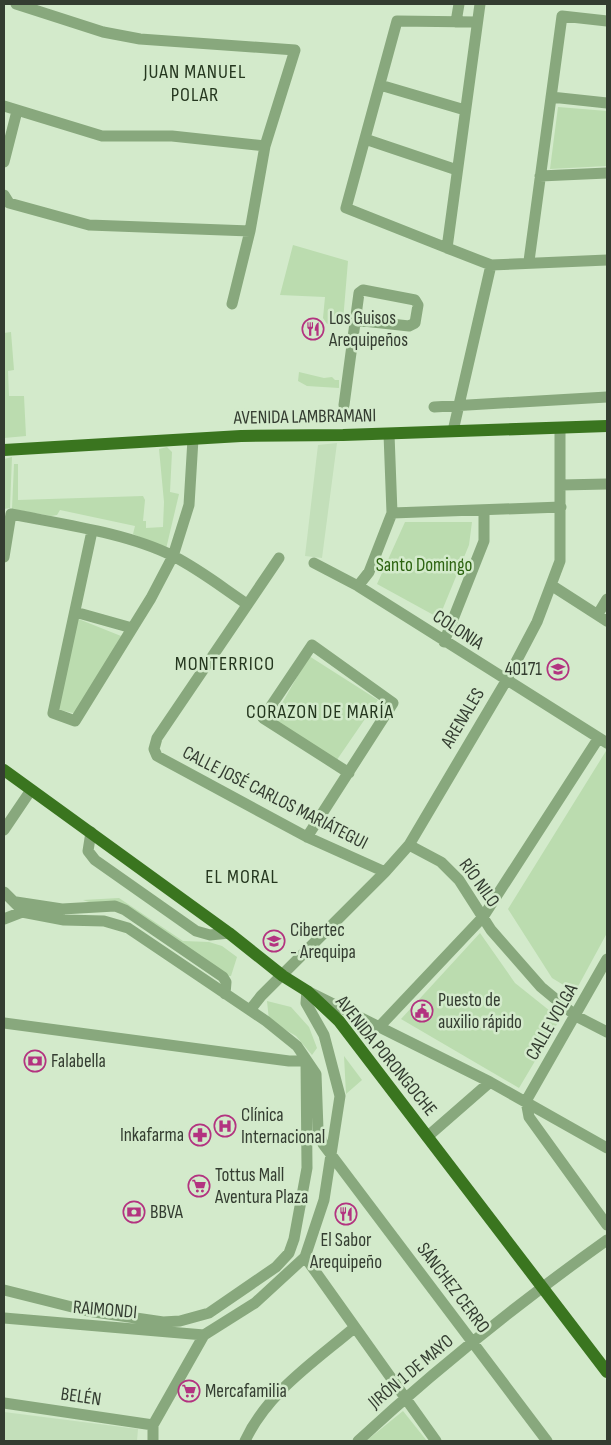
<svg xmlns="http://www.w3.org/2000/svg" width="611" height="1445" font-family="'Sofia Sans Condensed',sans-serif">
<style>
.built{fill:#c3dfba}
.green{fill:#bbdcaf}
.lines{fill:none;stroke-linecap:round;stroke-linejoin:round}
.minor{stroke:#88a87d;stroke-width:11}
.major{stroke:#3a751f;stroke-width:12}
.labels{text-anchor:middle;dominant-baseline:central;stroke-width:5;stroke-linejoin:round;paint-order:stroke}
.poi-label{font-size:19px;fill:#343d31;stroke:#d3eacb;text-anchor:start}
.street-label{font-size:19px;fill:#343d31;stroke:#d3eacb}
.park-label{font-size:19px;fill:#2c6310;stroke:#d3eacb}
.neighbourhood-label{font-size:20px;letter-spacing:1px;fill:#25371f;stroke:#d3eacb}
</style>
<rect width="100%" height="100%" fill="#d3eacb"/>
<path class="built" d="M 337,443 L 322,558 L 305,556 L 318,445 Z
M 4,1412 L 138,1429 L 137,1441 L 4,1441 Z"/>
<path class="green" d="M 558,107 L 607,111 L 607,166 L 550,169 Z
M 293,245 L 348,261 L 343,321 L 327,324 L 323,318 L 325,297 L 280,295 Z
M 11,332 L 14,370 L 8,371 L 9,396 L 24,396 L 26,436 L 4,438 L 4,333 Z
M 299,372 L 324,378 L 332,377 L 335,380 L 339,380 L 339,388 L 307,386 L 298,381 Z
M 167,447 L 172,452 L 170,492 L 179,494 L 166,549 L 133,534 L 135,526 L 60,510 L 57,515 L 51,516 L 12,509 L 14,464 L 18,464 L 18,500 L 143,496 L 145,500 L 143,521 L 146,521 L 146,528 L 163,527 L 164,502 L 159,449 Z
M 12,457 L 10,508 L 4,509 L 4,459 Z
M 405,522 L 472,522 L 469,545 L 439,618 L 377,584 Z
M 76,618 L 121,636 L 77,714 L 56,709 Z
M 309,656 L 378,700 L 332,767 L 269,726 Z
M 606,751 L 607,933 L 575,992 L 552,978 L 508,909 Z
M 119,898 L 183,941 L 209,942 L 222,946 L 237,957 L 231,976 L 214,975 L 137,919 L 83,900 Z
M 480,933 L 515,983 L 560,1019 L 519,1088 L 401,1019 Z
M 267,1001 L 291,1007 L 309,1027 L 317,1048 L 312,1055 L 296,1036 L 269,1020 Z
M 344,1056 L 362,1080 L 346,1094 Z
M 403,1411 L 427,1441 L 366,1441 Z"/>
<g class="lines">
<path class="minor" d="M 16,4 L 103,32 L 140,39 L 295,50 L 265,146 L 250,231 L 232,304
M 480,4 L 447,248 L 491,265 L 607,260
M 456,22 L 459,4
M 380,85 L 465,110
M 551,97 L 607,103
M 4,106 L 102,136 L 172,136 L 265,146
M 365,139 L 457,170
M 4,162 L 17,111
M 540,176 L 607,173
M 4,195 L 9,203 L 89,225 L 250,231
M 447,248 L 346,208 L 397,21 L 477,22
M 529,261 L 562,16 L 607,21
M 344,405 L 359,293 L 363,290 L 415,300 L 418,305 L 415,323 L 409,326 L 354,320
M 434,407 L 607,397
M 453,431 L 491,265
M 561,485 L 607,484
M 392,513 L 561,507
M 92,531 L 53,713 L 75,721 L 151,598 L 173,556 L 189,505 L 193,439
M 4,557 L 11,514 C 61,524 128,533 173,556 C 199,569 223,588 247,604
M 279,558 L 157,738 L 154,749 L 157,756 L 307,837 L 385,872
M 314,563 L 358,586 L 607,743
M 551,585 L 607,621
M 358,586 L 369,572 L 392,513 L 389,434
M 75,612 L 132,628
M 598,614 L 607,599
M 444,642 L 484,541 L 484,511
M 4,830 L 31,790
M 91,832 L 88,851 L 95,860 L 196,931 L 210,935 L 229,933
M 307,837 L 393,703 L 312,645 L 263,718 L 349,773
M 409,845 L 441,862 L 459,880 L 491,930 L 541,987 L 576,1016 L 607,1032
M 4,892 L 20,908
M 16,902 L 62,909 L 115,906 L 125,910 L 223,977 L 226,982 L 225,994
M 4,919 L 22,912 L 64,920 L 104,921 L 128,928 L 266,1021 L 297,1046 L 316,1074 L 318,1130 L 323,1144 L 547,1441
M 607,959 L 526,1101 L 529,1117 L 607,1225
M 250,1010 L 261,996 L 385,872 L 409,845 L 506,681 L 537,622 L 560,561 L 560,428
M 4,1023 L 289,1061 L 306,1061
M 380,1026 L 483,917 L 598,739
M 427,1137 L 490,1082
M 305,1257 L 436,1441
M 4,1290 L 88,1311 L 163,1322 L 180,1321 L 209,1313 L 276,1267 L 289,1253 L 294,1239 L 307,1168 L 306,1061
M 4,1318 L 204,1335
M 4,1403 L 153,1425
M 153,1441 L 153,1425 L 204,1335 L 255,1303 L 305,1257 L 324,1200 L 340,1096 L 324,1035 L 306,1003 L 307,991 L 490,1082 L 607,1148
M 245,1441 C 267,1393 314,1362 354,1328
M 358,1441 C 436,1369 520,1302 607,1240"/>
<path class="major" d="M 4,450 L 241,436 L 343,435 L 607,426
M 4,770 L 229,933 L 283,976 L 307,991 L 339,1021 L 607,1372"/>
</g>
<defs>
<g id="restaurant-ring" transform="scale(1.125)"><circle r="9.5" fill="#d3eacb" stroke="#b33380" stroke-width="1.5"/><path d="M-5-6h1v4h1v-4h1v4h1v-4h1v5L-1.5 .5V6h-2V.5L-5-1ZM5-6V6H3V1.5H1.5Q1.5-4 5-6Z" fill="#b33380"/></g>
<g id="school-ring" transform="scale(1.125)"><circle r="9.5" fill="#d3eacb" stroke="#b33380" stroke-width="1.5"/><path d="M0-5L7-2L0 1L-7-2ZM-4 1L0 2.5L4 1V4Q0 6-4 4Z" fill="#b33380"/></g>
<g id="civic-ring" transform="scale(1.125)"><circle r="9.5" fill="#d3eacb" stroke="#b33380" stroke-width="1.5"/><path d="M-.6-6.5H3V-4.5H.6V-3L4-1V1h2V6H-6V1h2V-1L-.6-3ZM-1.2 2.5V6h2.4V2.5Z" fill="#b33380"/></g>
<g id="bank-ring" transform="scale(1.125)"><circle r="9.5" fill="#d3eacb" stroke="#b33380" stroke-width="1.5"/><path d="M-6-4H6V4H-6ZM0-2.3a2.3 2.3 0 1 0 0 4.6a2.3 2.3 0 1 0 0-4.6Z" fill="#b33380"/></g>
<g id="hospital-ring" transform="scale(1.125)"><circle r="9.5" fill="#d3eacb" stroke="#b33380" stroke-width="1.5"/><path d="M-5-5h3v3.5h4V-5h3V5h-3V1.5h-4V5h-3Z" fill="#b33380"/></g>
<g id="pharmacy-ring" transform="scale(1.125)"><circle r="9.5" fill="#d3eacb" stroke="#b33380" stroke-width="1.5"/><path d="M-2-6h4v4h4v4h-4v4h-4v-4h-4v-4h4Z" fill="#b33380"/></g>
<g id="supermarket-ring" transform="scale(1.125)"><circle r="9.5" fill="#d3eacb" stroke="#b33380" stroke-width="1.5"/><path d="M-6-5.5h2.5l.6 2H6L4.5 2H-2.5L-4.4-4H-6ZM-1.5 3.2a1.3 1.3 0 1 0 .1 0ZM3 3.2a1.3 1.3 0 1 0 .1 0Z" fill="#b33380"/></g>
</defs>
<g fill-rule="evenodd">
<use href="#restaurant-ring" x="313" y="329"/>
<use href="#school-ring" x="558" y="669"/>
<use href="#school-ring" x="274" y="941"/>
<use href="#civic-ring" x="422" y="1011"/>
<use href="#bank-ring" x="35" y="1061"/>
<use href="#hospital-ring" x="225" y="1126"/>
<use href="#pharmacy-ring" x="200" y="1135"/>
<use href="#supermarket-ring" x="199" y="1186"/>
<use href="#bank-ring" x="134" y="1212"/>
<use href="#restaurant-ring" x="346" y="1214"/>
<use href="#supermarket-ring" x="189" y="1391"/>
</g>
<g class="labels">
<g class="poi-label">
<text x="329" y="318">Los Guisos<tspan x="329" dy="22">Arequipeños</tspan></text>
<text x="542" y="669" text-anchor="end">40171</text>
<text x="290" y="930">Cibertec<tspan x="290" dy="22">- Arequipa</tspan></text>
<text x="438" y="1000">Puesto de<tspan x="438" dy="22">auxilio rápido</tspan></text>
<text x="51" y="1061">Falabella</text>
<text x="241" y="1115">Clínica<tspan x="241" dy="22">Internacional</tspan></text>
<text x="184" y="1135" text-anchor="end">Inkafarma</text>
<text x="215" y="1175">Tottus Mall<tspan x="215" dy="22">Aventura Plaza</tspan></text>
<text x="150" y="1212">BBVA</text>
<text x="346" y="1240" text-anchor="middle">El Sabor<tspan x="346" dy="22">Arequipeño</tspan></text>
<text x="205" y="1391">Mercafamilia</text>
</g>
<g class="street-label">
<text transform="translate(305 417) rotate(-1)">AVENIDA LAMBRAMANI</text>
<text transform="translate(458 630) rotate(33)">COLONIA</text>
<text transform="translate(463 718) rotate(-59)">ARENALES</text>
<text transform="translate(275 798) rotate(27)">CALLE JOSÉ CARLOS MARIÁTEGUI</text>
<text transform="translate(479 883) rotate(54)">RÍO NILO</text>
<text transform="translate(552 1022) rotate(-60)">CALLE VOLGA</text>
<text transform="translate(386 1056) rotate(51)">AVENIDA PORONGOCHE</text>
<text transform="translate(453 1288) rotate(53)">SÁNCHEZ CERRO</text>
<text transform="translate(105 1310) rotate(5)">RAIMONDI</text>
<text transform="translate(411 1372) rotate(-40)">JIRÓN 1 DE MAYO</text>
<text transform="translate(81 1397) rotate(8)">BELÉN</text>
</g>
<g class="park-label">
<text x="424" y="565">Santo Domingo</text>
</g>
<g class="neighbourhood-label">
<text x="195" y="72">JUAN MANUEL<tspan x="195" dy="23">POLAR</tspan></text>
<text x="225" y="664">MONTERRICO</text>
<text x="320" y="712">CORAZON DE MARÍA</text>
<text x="242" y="877">EL MORAL</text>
</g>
</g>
<rect width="611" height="1445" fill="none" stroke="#343d31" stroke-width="10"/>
</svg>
